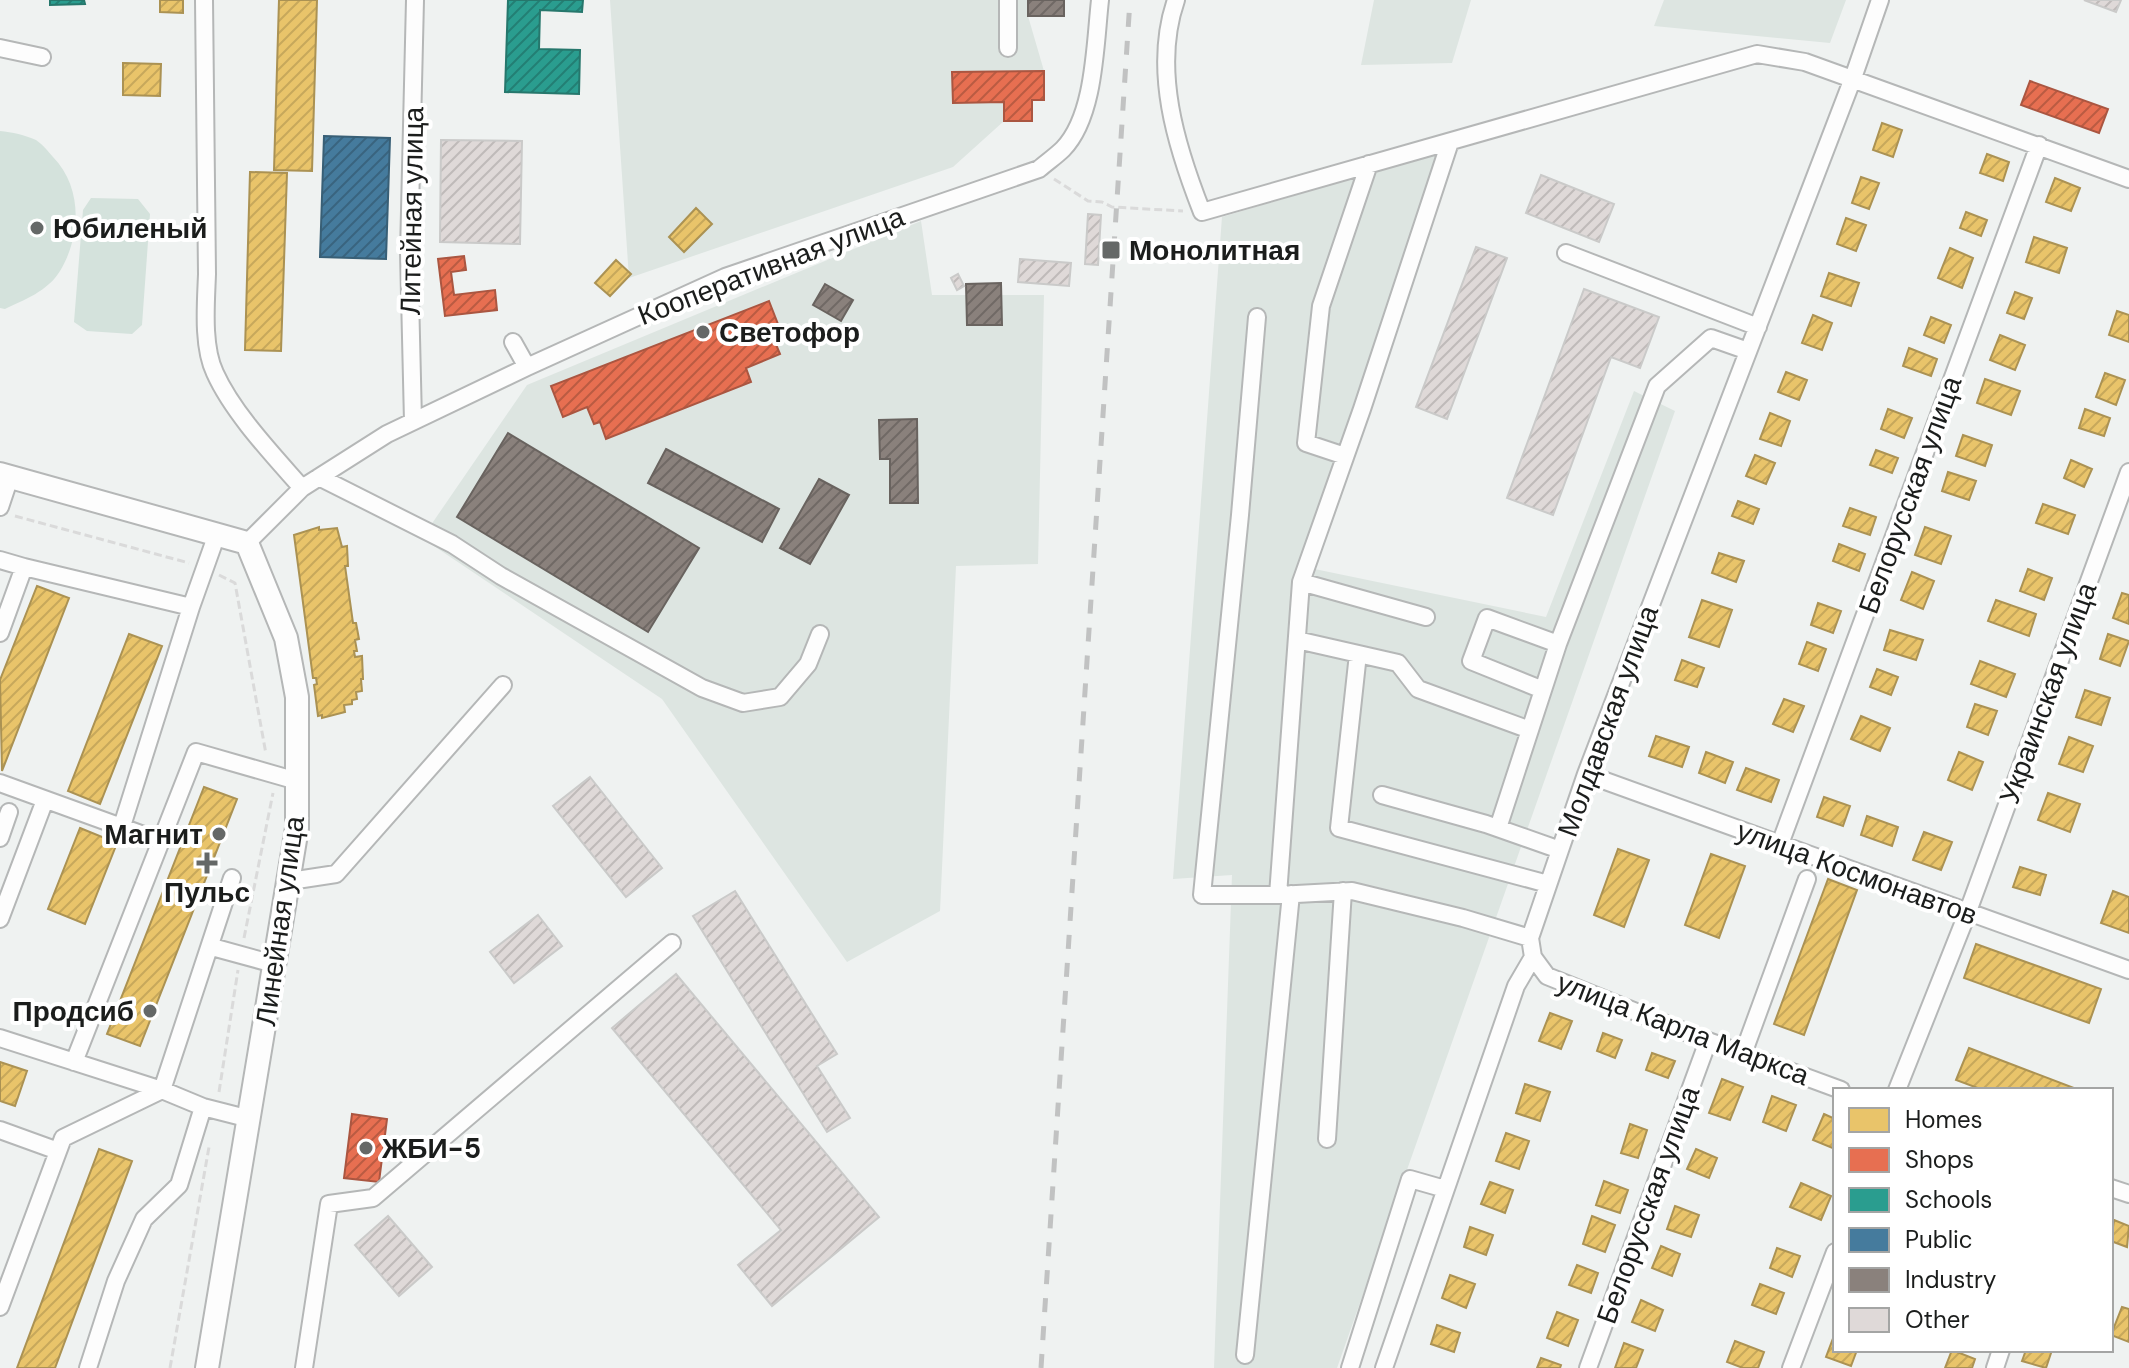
<svg xmlns="http://www.w3.org/2000/svg" width="2129" height="1368" font-family="'DM Sans',sans-serif">
<style>
.built{fill:#dde5e1}
.pitch{fill:#d4e2dc}
.homes{fill:url(#homes-hatch);stroke:#ab9253;stroke-width:2}
.shops{fill:url(#shops-hatch);stroke:#aa5641;stroke-width:2}
.schools{fill:url(#schools-hatch);stroke:#26776c;stroke-width:2}
.public{fill:url(#public-hatch);stroke:#385f76;stroke-width:2}
.industry{fill:url(#industry-hatch);stroke:#69635f;stroke-width:2}
.building{fill:url(#building-hatch);stroke:#cacac9;stroke-width:2}
.lines{fill:none;stroke-linecap:round;stroke-linejoin:round}
.minor-casing{stroke:#b5b7b7;stroke-width:20}
.major-casing{stroke:#b5b7b7;stroke-width:26}
.path{stroke:#dadada;stroke-width:3;stroke-dasharray:8 4;stroke-linecap:butt}
.minor{stroke:#fdfdfd;stroke-width:16}
.major{stroke:#fdfdfd;stroke-width:22}
.rail{stroke:#c1c2c2;stroke-width:5;stroke-dasharray:14 14;stroke-linecap:butt}
.poi-dot{fill:#656867;stroke:#fff;stroke-width:3}
.labels{text-anchor:middle;dominant-baseline:central;stroke-width:8;stroke-linejoin:round;paint-order:stroke}
.street-label{font-size:28px;fill:#1b1d1c;stroke:#fff}
.poi-label{font-size:28px;font-weight:bold;fill:#1b1d1c;stroke:#fff;text-anchor:start}
</style>
<defs>
<pattern id="homes-hatch" width="6" height="6" patternUnits="userSpaceOnUse" patternTransform="scale(2)"><rect width="6" height="6" fill="#e9c46a"/><path d="M-1 1l2-2M0 6l6-6M5 7l2-2" fill="none" stroke="#c7a85b"/></pattern>
<pattern id="shops-hatch" width="6" height="6" patternUnits="userSpaceOnUse" patternTransform="scale(2)"><rect width="6" height="6" fill="#e76f51"/><path d="M-1 1l2-2M0 6l6-6M5 7l2-2" fill="none" stroke="#ba5b42"/></pattern>
<pattern id="schools-hatch" width="6" height="6" patternUnits="userSpaceOnUse" patternTransform="scale(2)"><rect width="6" height="6" fill="#2a9d8f"/><path d="M-1 1l2-2M0 6l6-6M5 7l2-2" fill="none" stroke="#237f74"/></pattern>
<pattern id="public-hatch" width="6" height="6" patternUnits="userSpaceOnUse" patternTransform="scale(2)"><rect width="6" height="6" fill="#457b9d"/><path d="M-1 1l2-2M0 6l6-6M5 7l2-2" fill="none" stroke="#39647f"/></pattern>
<pattern id="industry-hatch" width="6" height="6" patternUnits="userSpaceOnUse" patternTransform="scale(2)"><rect width="6" height="6" fill="#8a817c"/><path d="M-1 1l2-2M0 6l6-6M5 7l2-2" fill="none" stroke="#706965"/></pattern>
<pattern id="building-hatch" width="6" height="6" patternUnits="userSpaceOnUse" patternTransform="scale(2)"><rect width="6" height="6" fill="#dfd9d8"/><path d="M-1 1l2-2M0 6l6-6M5 7l2-2" fill="none" stroke="#bfbab9"/></pattern>
</defs>
<rect width="100%" height="100%" fill="#eff2f1"/>
<path class="built" d="M 610,0 L 1028,0 L 1028,16 L 1044,71 L 1044,100 L 1032,100 L 1032,121 L 1004,121 L 953,167 L 629,278 Z
M 1374,0 L 1471,0 L 1452,63 L 1361,65 Z
M 1664,0 L 1846,0 L 1830,43 L 1654,26 Z
M 1440,152 L 1300,566 L 1546,617 L 1634,391 L 1675,411 L 1337,1368 L 1214,1368 L 1232,875 L 1173,879 L 1222,217 Z
M 921,221 L 932,295 L 1044,295 L 1038,564 L 956,566 L 940,911 L 847,962 L 662,699 L 422,538 L 527,385 Z"/>
<path class="pitch" d="M 0,131 C 12,132 25,135 36,140 C 42,144 48,151 53,157 C 83,188 81,236 60,271 C 48,291 24,300 5,309 L 0,308 Z
M 91,198 L 138,199 L 150,214 L 142,325 L 132,334 L 87,331 L 74,322 L 83,210 Z"/>
<path class="homes" d="M 160,0 L 183,0 L 183,13 L 160,12 Z
M 279,0 L 317,0 L 312,171 L 274,170 Z
M 123,63 L 161,64 L 160,96 L 123,95 Z
M 1882,123 L 1902,130 L 1893,157 L 1873,150 Z
M 1987,154 L 2009,162 L 2003,181 L 1980,173 Z
M 250,172 L 287,173 L 281,351 L 245,350 Z
M 1861,177 L 1879,183 L 1869,209 L 1852,203 Z
M 2055,178 L 2080,188 L 2071,211 L 2046,202 Z
M 696,208 L 712,224 L 684,252 L 669,237 Z
M 1966,212 L 1987,220 L 1981,236 L 1960,228 Z
M 1846,218 L 1866,225 L 1856,251 L 1837,244 Z
M 2034,237 L 2067,248 L 2059,273 L 2026,262 Z
M 1950,248 L 1973,258 L 1962,288 L 1938,278 Z
M 616,260 L 631,274 L 610,296 L 595,283 Z
M 1829,273 L 1859,283 L 1851,306 L 1821,296 Z
M 2015,292 L 2032,298 L 2024,319 L 2007,313 Z
M 2117,311 L 2129,315 L 2129,342 L 2109,335 Z
M 1813,315 L 1832,323 L 1822,350 L 1802,343 Z
M 1931,317 L 1951,325 L 1944,343 L 1924,335 Z
M 2000,335 L 2025,345 L 2015,370 L 1990,360 Z
M 1909,348 L 1937,359 L 1931,376 L 1903,366 Z
M 1786,372 L 1807,380 L 1799,400 L 1778,392 Z
M 2105,373 L 2125,380 L 2116,405 L 2096,397 Z
M 1985,379 L 2020,391 L 2011,415 L 1977,403 Z
M 1888,409 L 1912,418 L 1904,438 L 1881,429 Z
M 2085,409 L 2110,418 L 2104,436 L 2079,428 Z
M 1770,413 L 1790,421 L 1781,446 L 1760,439 Z
M 1963,435 L 1992,445 L 1985,466 L 1956,456 Z
M 1876,450 L 1898,458 L 1892,473 L 1870,465 Z
M 1755,455 L 1775,463 L 1766,484 L 1746,476 Z
M 2071,460 L 2092,469 L 2084,487 L 2064,478 Z
M 1948,472 L 1976,481 L 1969,500 L 1942,491 Z
M 1738,501 L 1759,509 L 1753,524 L 1732,516 Z
M 2043,504 L 2075,515 L 2068,534 L 2036,523 Z
M 1850,508 L 1876,517 L 1870,535 L 1843,526 Z
M 319,527 L 319,530 L 337,528 L 342,547 L 347,546 L 348,566 L 345,566 L 353,623 L 356,623 L 359,639 L 355,640 L 357,651 L 354,651 L 355,657 L 362,656 L 363,679 L 361,679 L 362,691 L 356,692 L 357,699 L 352,700 L 352,704 L 344,705 L 345,712 L 322,718 L 322,715 L 318,716 L 314,685 L 317,684 L 316,678 L 313,678 L 294,535 Z
M 1925,527 L 1951,536 L 1941,564 L 1915,555 Z
M 1839,544 L 1865,554 L 1859,571 L 1833,561 Z
M 1719,553 L 1744,561 L 1736,582 L 1712,573 Z
M 2028,569 L 2052,578 L 2044,600 L 2020,591 Z
M 1912,572 L 1934,581 L 1923,609 L 1901,600 Z
M 37,586 L 69,598 L 2,771 L 0,680 Z
M 2122,593 L 2129,595 L 2129,624 L 2113,618 Z
M 1702,600 L 1732,610 L 1719,647 L 1689,637 Z
M 1996,600 L 2036,614 L 2029,636 L 1988,621 Z
M 1818,603 L 1841,611 L 1833,633 L 1811,625 Z
M 1890,630 L 1923,640 L 1916,660 L 1884,650 Z
M 129,634 L 162,646 L 100,804 L 68,791 Z
M 2108,634 L 2129,641 L 2120,666 L 2100,659 Z
M 1807,642 L 1826,649 L 1818,671 L 1799,664 Z
M 1682,660 L 1704,668 L 1697,687 L 1675,680 Z
M 1980,661 L 2015,674 L 2006,697 L 1971,684 Z
M 1877,669 L 1898,677 L 1891,695 L 1870,687 Z
M 2085,690 L 2110,698 L 2101,725 L 2076,717 Z
M 1784,699 L 1804,706 L 1793,732 L 1773,724 Z
M 1975,704 L 1997,711 L 1988,735 L 1967,727 Z
M 1861,716 L 1890,728 L 1880,751 L 1851,739 Z
M 1656,736 L 1689,747 L 1682,767 L 1649,756 Z
M 2069,737 L 2093,746 L 2083,772 L 2059,764 Z
M 1706,752 L 1733,762 L 1725,783 L 1699,773 Z
M 1959,752 L 1983,762 L 1972,790 L 1948,780 Z
M 1746,768 L 1779,780 L 1771,802 L 1737,790 Z
M 204,787 L 237,799 L 140,1046 L 107,1034 Z
M 2048,793 L 2080,804 L 2070,832 L 2038,820 Z
M 1824,797 L 1850,806 L 1843,826 L 1817,817 Z
M 1867,816 L 1898,827 L 1892,846 L 1861,835 Z
M 80,828 L 117,843 L 85,924 L 48,909 Z
M 1924,832 L 1952,842 L 1941,870 L 1913,860 Z
M 1618,849 L 1649,860 L 1624,927 L 1594,915 Z
M 1711,854 L 1745,866 L 1719,938 L 1685,925 Z
M 2020,867 L 2046,875 L 2040,895 L 2013,887 Z
M 1828,879 L 1857,890 L 1804,1035 L 1774,1024 Z
M 2113,891 L 2129,897 L 2129,933 L 2101,923 Z
M 1976,944 L 2101,989 L 2089,1023 L 1964,978 Z
M 1550,1013 L 1572,1021 L 1561,1049 L 1539,1041 Z
M 1603,1033 L 1622,1040 L 1615,1058 L 1597,1051 Z
M 1969,1048 L 2079,1090 L 1983,1090 L 1956,1080 Z
M 1652,1053 L 1675,1061 L 1668,1078 L 1646,1070 Z
M 0,1062 L 27,1071 L 15,1106 L 0,1101 Z
M 1722,1079 L 1743,1087 L 1730,1120 L 1709,1113 Z
M 1525,1084 L 1550,1092 L 1540,1121 L 1516,1113 Z
M 1772,1096 L 1796,1105 L 1786,1131 L 1763,1122 Z
M 1824,1114 L 1835,1119 L 1835,1149 L 1813,1140 Z
M 1630,1124 L 1647,1130 L 1638,1158 L 1621,1153 Z
M 1506,1133 L 1529,1141 L 1519,1169 L 1496,1161 Z
M 99,1149 L 132,1161 L 55,1368 L 17,1368 Z
M 1696,1149 L 1717,1158 L 1709,1178 L 1687,1169 Z
M 1604,1181 L 1628,1190 L 1620,1213 L 1596,1205 Z
M 1490,1182 L 1513,1190 L 1505,1213 L 1481,1204 Z
M 1801,1183 L 1831,1196 L 1821,1220 L 1790,1207 Z
M 1675,1206 L 1699,1215 L 1691,1237 L 1667,1229 Z
M 1592,1216 L 1615,1225 L 1605,1252 L 1583,1244 Z
M 2114,1220 L 2129,1226 L 2127,1247 L 2111,1241 Z
M 1470,1227 L 1493,1235 L 1486,1255 L 1464,1247 Z
M 1661,1246 L 1680,1254 L 1672,1276 L 1652,1268 Z
M 1777,1248 L 1800,1256 L 1792,1277 L 1770,1268 Z
M 1577,1265 L 1598,1273 L 1591,1293 L 1569,1285 Z
M 1450,1275 L 1475,1284 L 1466,1308 L 1442,1298 Z
M 1760,1284 L 1784,1293 L 1776,1314 L 1752,1305 Z
M 1641,1300 L 1663,1310 L 1655,1331 L 1632,1322 Z
M 2122,1307 L 2129,1309 L 2129,1342 L 2111,1335 Z
M 1557,1312 L 1578,1320 L 1568,1346 L 1547,1338 Z
M 1437,1325 L 1460,1333 L 1454,1352 L 1431,1344 Z
M 1835,1333 L 1835,1350 L 1857,1350 L 1851,1366 L 1826,1357 Z
M 1735,1341 L 1764,1352 L 1758,1368 L 1743,1368 L 1727,1362 Z
M 1624,1343 L 1643,1350 L 1636,1368 L 1615,1368 Z
M 1952,1350 L 1975,1359 L 1972,1368 L 1945,1368 Z
M 2026,1350 L 2052,1350 L 2046,1368 L 2022,1361 Z
M 1541,1358 L 1561,1365 L 1560,1368 L 1537,1368 Z"/>
<path class="shops" d="M 1044,71 L 1044,100 L 1032,100 L 1032,121 L 1004,121 L 1004,102 L 953,103 L 952,72 Z
M 2030,81 L 2108,109 L 2099,133 L 2021,105 Z
M 464,256 L 466,270 L 451,272 L 454,295 L 495,290 L 497,310 L 445,316 L 438,259 Z
M 769,301 L 781,332 L 772,335 L 780,354 L 746,368 L 751,382 L 606,439 L 600,422 L 594,424 L 587,407 L 563,417 L 551,386 Z
M 352,1114 L 387,1119 L 379,1182 L 344,1178 Z"/>
<path class="schools" d="M 50,0 L 84,0 L 85,4 L 50,5 Z
M 508,0 L 583,0 L 582,12 L 540,10 L 539,49 L 580,50 L 579,94 L 505,92 Z"/>
<path class="public" d="M 324,136 L 390,138 L 386,259 L 320,257 Z"/>
<path class="industry" d="M 1028,0 L 1064,0 L 1064,16 L 1028,16 Z
M 1001,283 L 1002,325 L 967,325 L 966,284 Z
M 825,284 L 853,300 L 841,321 L 813,305 Z
M 917,419 L 918,503 L 890,503 L 890,459 L 880,459 L 879,420 Z
M 508,433 L 699,548 L 648,632 L 457,517 Z
M 666,449 L 779,509 L 762,542 L 648,483 Z
M 819,479 L 849,495 L 810,564 L 780,548 Z"/>
<path class="building" d="M 2084,0 L 2121,0 L 2116,12 Z
M 441,140 L 522,141 L 520,244 L 440,242 Z
M 1541,175 L 1614,204 L 1599,242 L 1526,213 Z
M 1088,214 L 1101,215 L 1098,265 L 1085,264 Z
M 1476,247 L 1507,258 L 1447,419 L 1416,407 Z
M 1020,259 L 1071,263 L 1069,286 L 1018,282 Z
M 958,274 L 964,286 L 957,290 L 951,278 Z
M 1584,289 L 1659,317 L 1640,368 L 1611,357 L 1553,515 L 1507,498 Z
M 590,777 L 662,868 L 626,897 L 553,806 Z
M 735,891 L 837,1054 L 817,1066 L 850,1118 L 827,1132 L 693,916 Z
M 538,915 L 562,946 L 514,983 L 490,952 Z
M 676,974 L 879,1217 L 772,1306 L 738,1265 L 781,1230 L 612,1028 Z
M 388,1216 L 432,1267 L 399,1296 L 355,1245 Z"/>
<g class="lines">
<g class="minor-casing">
<path id="minor" d="M 204,0 L 207,274 C 206,303 202,346 215,373 C 233,413 273,455 302,488
M 1176,0 C 1152,69 1176,146 1202,212 L 1757,54 L 1805,62 L 2129,179
M 0,48 L 42,57
M 1008,48 L 1008,0
M 1450,142 L 1362,409 L 1301,582 L 1278,895 L 1352,891 L 1463,918 L 1530,938
M 1566,253 L 1758,327
M 1257,317 L 1240,515 L 1202,895 L 1278,895
M 513,342 L 527,367
M 413,421 L 409,253 L 415,0
M 1345,456 L 1306,443 L 1321,306 L 1369,164
M 319,477 L 452,544 L 501,576 L 702,688 L 743,703 L 780,697 L 808,664 L 820,634
M 0,507 L 10,477
M 247,543 L 302,488 L 387,434 L 527,367 L 725,277 L 1039,169 C 1047,162 1056,156 1063,149 C 1095,116 1095,44 1100,0
M 0,560 L 24,567 L 0,633
M 24,567 L 191,607
M 1301,582 L 1426,617
M 1297,640 L 1398,663 L 1418,689 L 1530,730
M 1358,654 L 1339,828 L 1548,884
M 1543,690 L 1471,661 L 1487,618 L 1558,644
M 1586,774 L 2129,970
M 0,783 L 160,841
M 1382,795 L 1486,824 L 1560,850
M 122,826 L 191,607 L 217,534
M 1498,828 L 1558,644 L 1657,386 L 1711,338 L 1748,351
M 0,838 L 9,812
M 1780,844 L 2039,145
M 290,881 L 336,874 L 503,685
M 0,919 L 45,800
M 212,947 L 274,964
M 1533,957 L 1547,976 L 1708,1041 L 1841,1090
M 0,1038 L 162,1090 L 203,1107 L 250,1119
M 1743,1054 L 1807,879
M 74,1062 L 196,752 L 297,781
M 1897,1090 L 1967,914 L 2129,472
M 0,1130 L 58,1151
M 1327,1139 L 1343,891
M 2111,1188 L 2129,1194
M 0,1307 L 63,1138 L 162,1090 L 232,878
M 1245,1355 L 1291,894
M 88,1368 L 116,1281 L 144,1219 L 179,1185 L 203,1107
M 304,1368 L 329,1204 L 373,1198 L 672,943
M 1350,1368 L 1410,1179 L 1445,1189
M 1384,1368 L 1516,986 L 1533,957 L 1530,938 L 1586,774 L 1853,78 L 1880,0
M 1588,1368 L 1708,1041
M 1791,1368 L 1835,1252
M 1995,1368 L 2001,1350"/>
</g>
<g class="major-casing">
<path id="major" d="M 0,474 L 247,543 L 286,638 L 297,697 L 297,828 L 207,1368"/>
</g>
<path class="path" d="M 1054,179 L 1088,201 L 1102,202 L 1112,207 L 1183,211
M 15,516 L 189,563
M 219,575 L 235,583 L 266,754
M 244,938 L 273,793
M 219,1092 L 238,970
M 170,1368 L 209,1147"/>
<use href="#minor" class="minor"/>
<use href="#major" class="major"/>
<path class="rail" d="M 1041,1368 L 1130,0"/>
</g>
<g class="poi-dot">
<circle cx="37" cy="228" r="8"/>
<rect x="1101" y="240" width="20" height="20" rx="4"/>
<circle cx="703" cy="332" r="8"/>
<circle cx="219" cy="834" r="8"/>
<path d="M203 851h8v8h8v8h-8v8h-8v-8h-8v-8h8z"/>
<circle cx="150" cy="1011" r="8"/>
<circle cx="366" cy="1148" r="8"/>
</g>
<g class="labels">
<g class="street-label">
<text transform="translate(412 211) rotate(-89)">Литейная улица</text>
<text transform="translate(771 266) rotate(-21)">Кооперативная улица</text>
<text transform="translate(1910 495) rotate(-70)">Белорусская улица</text>
<text transform="translate(2048 693) rotate(-70)">Украинская улица</text>
<text transform="translate(1608 721) rotate(-70)">Молдавская улица</text>
<text transform="translate(1857 873) rotate(20)">улица Космонавтов</text>
<text transform="translate(280 921) rotate(-82)">Линейная улица</text>
<text transform="translate(1683 1029) rotate(21)">улица Карла Маркса</text>
<text transform="translate(1648 1205) rotate(-70)">Белорусская улица</text>
</g>
<g class="poi-label">
<text x="53" y="228">Юбиленый</text>
<text x="1129" y="250">Монолитная</text>
<text x="719" y="332">Светофор</text>
<text x="203" y="834" text-anchor="end">Магнит</text>
<text x="207" y="892" text-anchor="middle">Пульс</text>
<text x="134" y="1011" text-anchor="end">Продсиб</text>
<text x="382" y="1148">ЖБИ-5</text>
</g>
</g>
<rect x="1833" y="1088" width="280" height="264" fill="#ffffff" stroke="#a4a5a4" stroke-width="2"/>
<rect x="1849" y="1108" width="40" height="24" fill="#e9c46a" stroke="#a4a5a4" stroke-width="2"/>
<text x="1905" y="1128" font-size="24" fill="#1b1d1c">Homes</text>
<rect x="1849" y="1148" width="40" height="24" fill="#e76f51" stroke="#a4a5a4" stroke-width="2"/>
<text x="1905" y="1168" font-size="24" fill="#1b1d1c">Shops</text>
<rect x="1849" y="1188" width="40" height="24" fill="#2a9d8f" stroke="#a4a5a4" stroke-width="2"/>
<text x="1905" y="1208" font-size="24" fill="#1b1d1c">Schools</text>
<rect x="1849" y="1228" width="40" height="24" fill="#457b9d" stroke="#a4a5a4" stroke-width="2"/>
<text x="1905" y="1248" font-size="24" fill="#1b1d1c">Public</text>
<rect x="1849" y="1268" width="40" height="24" fill="#8a817c" stroke="#a4a5a4" stroke-width="2"/>
<text x="1905" y="1288" font-size="24" fill="#1b1d1c">Industry</text>
<rect x="1849" y="1308" width="40" height="24" fill="#dfd9d8" stroke="#a4a5a4" stroke-width="2"/>
<text x="1905" y="1328" font-size="24" fill="#1b1d1c">Other</text>
</svg>
